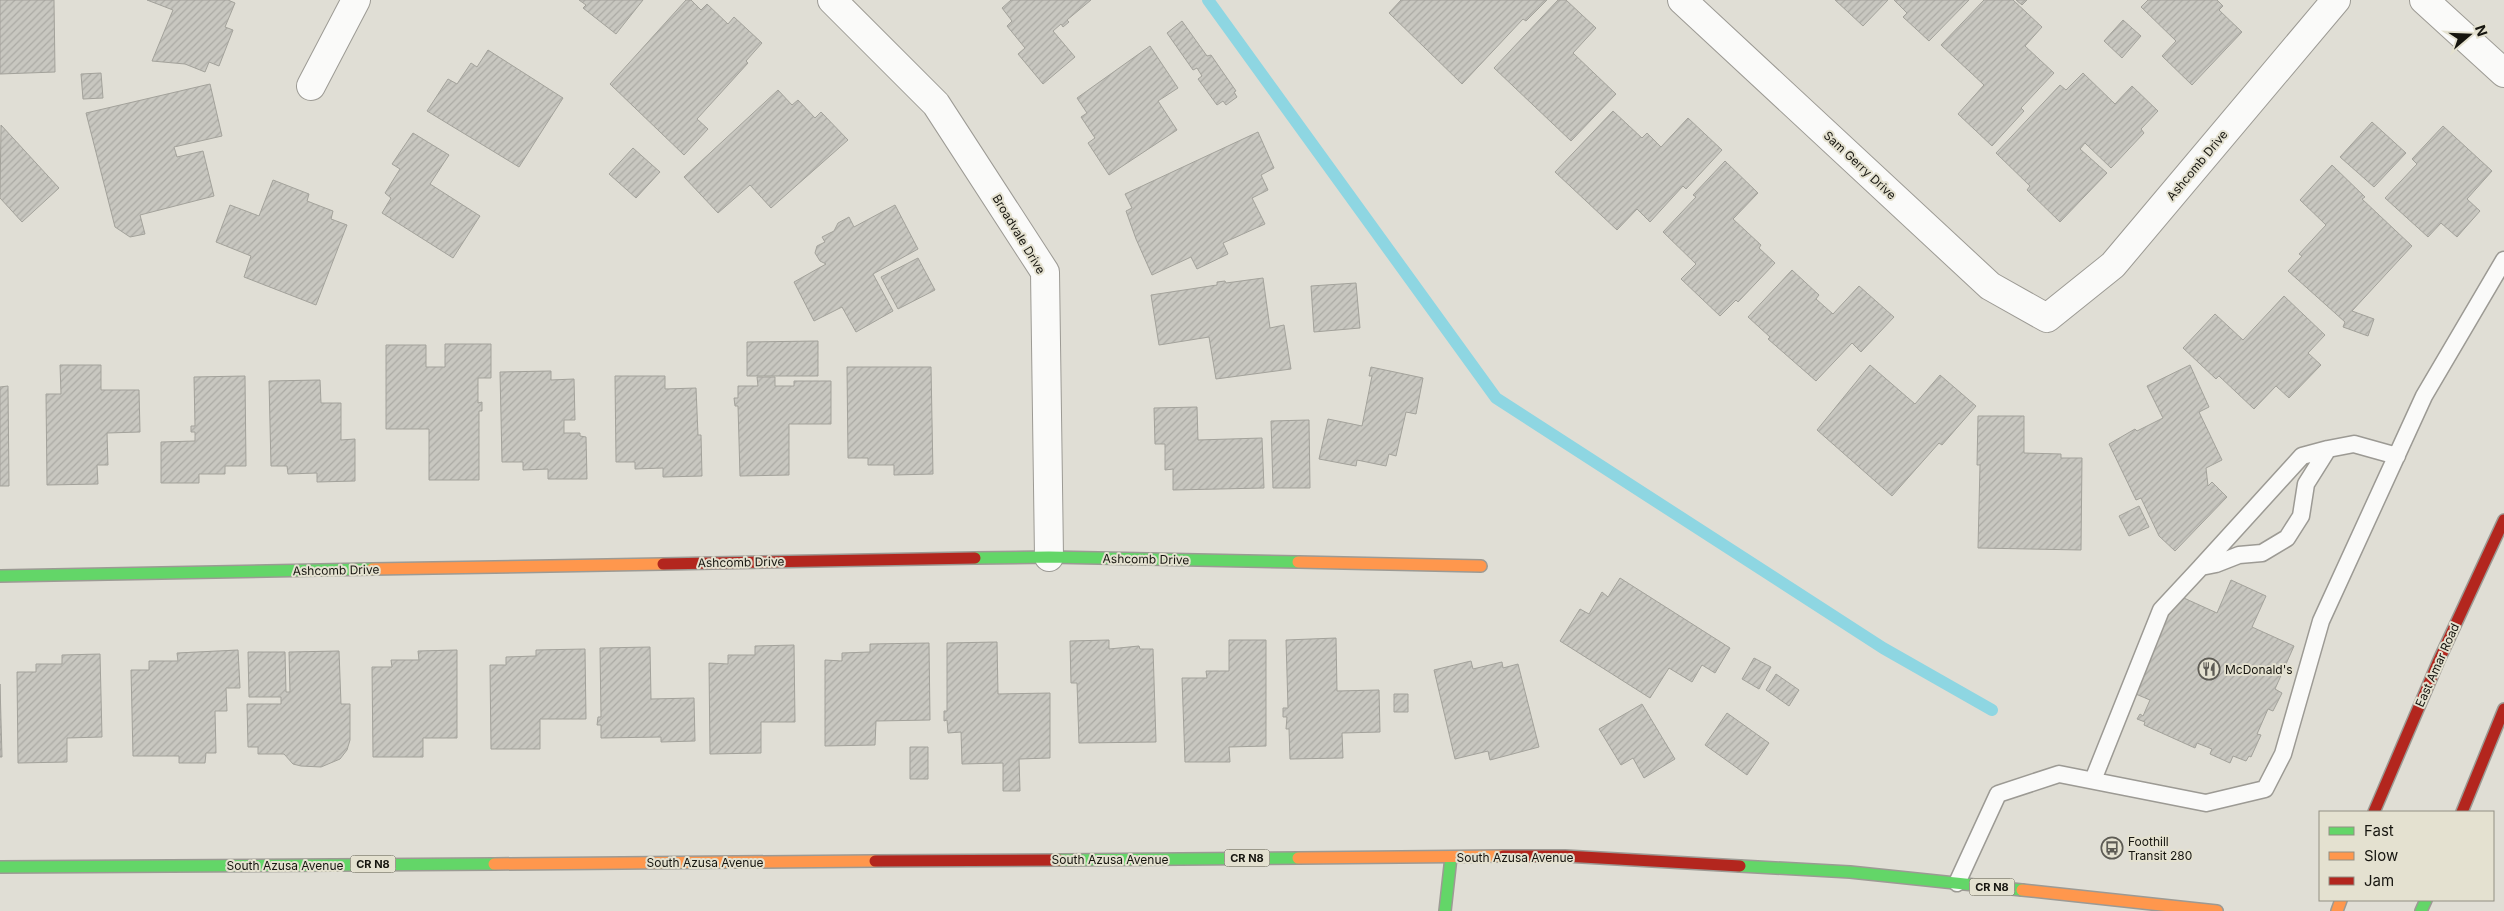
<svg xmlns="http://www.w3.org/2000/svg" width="2504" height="911" font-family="Inter,sans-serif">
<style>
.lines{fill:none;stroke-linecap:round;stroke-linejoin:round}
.stream{stroke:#8ed6e2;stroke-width:12}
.building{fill:url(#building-hatch);stroke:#a3a29b}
.lane-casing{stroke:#9c9a94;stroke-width:19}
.street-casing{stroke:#9c9a94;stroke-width:30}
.fast-casing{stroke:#9c9a94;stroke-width:14}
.slow-casing{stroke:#9c9a94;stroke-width:14}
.jam-casing{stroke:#9c9a94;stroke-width:14}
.lane{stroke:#fafaf9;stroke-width:16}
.street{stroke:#fafaf9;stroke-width:28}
.fast{stroke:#63d668;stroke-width:11}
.slow{stroke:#ff974d;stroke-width:11}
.jam{stroke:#b3261e;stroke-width:11}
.labels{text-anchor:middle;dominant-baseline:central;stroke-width:4;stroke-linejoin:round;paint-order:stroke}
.shield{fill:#e4e1d0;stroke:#545249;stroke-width:1}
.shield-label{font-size:11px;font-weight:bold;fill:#16150f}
.street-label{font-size:12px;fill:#16150f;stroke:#e4e1d0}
.poi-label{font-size:12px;fill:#16150f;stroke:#e4e1d0;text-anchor:start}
</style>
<defs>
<pattern id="building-hatch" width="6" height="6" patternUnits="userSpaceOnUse" patternTransform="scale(1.25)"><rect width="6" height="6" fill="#c8c7c0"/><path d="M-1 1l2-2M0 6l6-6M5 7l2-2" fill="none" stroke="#abaaa4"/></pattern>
</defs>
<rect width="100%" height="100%" fill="#e0ded5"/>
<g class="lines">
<path class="stream" d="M 1208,0 L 1496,398 L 1883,648 L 1992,710"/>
</g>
<path class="building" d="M 0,0 L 54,0 L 55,72 L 0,74 Z
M 147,0 L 228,0 L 235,3 L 225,27 L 233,30 L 219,66 L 209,62 L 205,72 L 185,64 L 152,61 L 173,10 Z
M 579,0 L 643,0 L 616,34 L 583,8 L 586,5 Z
M 686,0 L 691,0 L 701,10 L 707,4 L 728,24 L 734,17 L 762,43 L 746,61 L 748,63 L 697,119 L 708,129 L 684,155 L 610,84 Z
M 1011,0 L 1091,0 L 1067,20 L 1069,22 L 1063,27 L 1061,24 L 1053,31 L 1075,57 L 1043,84 L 1018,54 L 1025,48 L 1007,26 L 1012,21 L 1002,8 Z
M 1401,0 L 1547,0 L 1526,21 L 1523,19 L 1462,84 L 1389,13 Z
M 1558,0 L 1566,0 L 1596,28 L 1573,53 L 1616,94 L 1571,141 L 1494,68 Z
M 1835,0 L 1888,0 L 1863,26 Z
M 1894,0 L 1969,0 L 1929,41 L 1903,17 L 1907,13 Z
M 1984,0 L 2013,0 L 2042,27 L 2025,46 L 2054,73 L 2021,108 L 2024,111 L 1992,146 L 1958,114 L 1984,85 L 1941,45 Z
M 2016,0 L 2027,0 L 2022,5 Z
M 2148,0 L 2217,0 L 2223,6 L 2219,10 L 2242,32 L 2192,85 L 2162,56 L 2176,41 L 2141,7 Z
M 2123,20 L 2141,36 L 2122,58 L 2104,41 Z
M 1182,21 L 1207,56 L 1211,55 L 1236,91 L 1234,92 L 1237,97 L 1226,105 L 1223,101 L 1217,105 L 1198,79 L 1202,76 L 1197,68 L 1193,70 L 1167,33 Z
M 1150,46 L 1178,88 L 1158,101 L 1177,130 L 1109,175 L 1088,143 L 1095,138 L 1081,117 L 1087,113 L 1077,98 Z
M 488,50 L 563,98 L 519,167 L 427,111 L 448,79 L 457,84 L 471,63 L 477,67 Z
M 101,73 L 103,98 L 83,99 L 81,74 Z
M 2083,73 L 2115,104 L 2132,86 L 2158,111 L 2141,129 L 2144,133 L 2111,168 L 2085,143 L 2080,149 L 2107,173 L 2060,222 L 2027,190 L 2030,186 L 1996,153 L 2060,85 L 2066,90 Z
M 210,84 L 222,136 L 174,147 L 177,157 L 203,151 L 214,196 L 140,215 L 145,234 L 130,237 L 115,227 L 86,113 Z
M 778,90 L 792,105 L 798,100 L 815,118 L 821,112 L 848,140 L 771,208 L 750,185 L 718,213 L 684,177 Z
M 1613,111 L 1642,138 L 1647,133 L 1661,147 L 1688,118 L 1722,150 L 1686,189 L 1683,186 L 1650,222 L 1637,209 L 1617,230 L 1555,172 Z
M 2372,122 L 2406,153 L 2374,187 L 2340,157 Z
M 1,125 L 59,188 L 22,222 L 0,198 Z
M 2443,126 L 2492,171 L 2467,199 L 2480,211 L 2457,237 L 2441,223 L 2428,237 L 2385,198 L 2417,164 L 2412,159 Z
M 1258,132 L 1274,168 L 1261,175 L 1268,190 L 1252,198 L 1265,224 L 1223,243 L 1228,254 L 1197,269 L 1191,257 L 1152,275 L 1136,239 L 1126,211 L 1132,208 L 1125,194 Z
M 413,133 L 449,155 L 430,184 L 480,216 L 453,258 L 382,213 L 391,198 L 385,193 L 400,169 L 392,164 Z
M 633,148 L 660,172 L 636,198 L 609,174 Z
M 1725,161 L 1758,193 L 1733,219 L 1761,245 L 1759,248 L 1775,263 L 1738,302 L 1736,300 L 1720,316 L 1681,279 L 1696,264 L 1663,232 L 1696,197 L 1693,195 Z
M 2332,165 L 2365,197 L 2362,199 L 2412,246 L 2352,311 L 2374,319 L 2368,336 L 2343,327 L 2345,322 L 2288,271 L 2302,256 L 2299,254 L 2326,225 L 2300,200 Z
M 273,180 L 309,194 L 307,201 L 333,211 L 331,219 L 347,225 L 316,305 L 244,277 L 251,256 L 216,242 L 230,205 L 259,216 Z
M 895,205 L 918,249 L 873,274 L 893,311 L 856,332 L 842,307 L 814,321 L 794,282 L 826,264 L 820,261 L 815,253 L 817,246 L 825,242 L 822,237 L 834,231 L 838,223 L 849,217 L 854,227 Z
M 918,258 L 935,290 L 898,309 L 881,277 Z
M 1792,270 L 1819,295 L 1816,299 L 1833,314 L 1859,286 L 1894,317 L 1861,352 L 1852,343 L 1816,381 L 1768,339 L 1770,337 L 1748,317 Z
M 1263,278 L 1270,328 L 1284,325 L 1291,369 L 1216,379 L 1209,337 L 1159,345 L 1151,295 L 1217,285 L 1217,282 L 1225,281 L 1226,283 Z
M 1356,283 L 1360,328 L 1314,332 L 1311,286 Z
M 2284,296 L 2325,335 L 2308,353 L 2321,365 L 2289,398 L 2276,386 L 2254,409 L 2219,376 L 2216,379 L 2183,348 L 2215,314 L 2243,340 Z
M 818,341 L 818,376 L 747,376 L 747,342 Z
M 445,344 L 491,344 L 491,378 L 478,378 L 478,403 L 482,402 L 482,411 L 479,411 L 479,480 L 429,480 L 429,429 L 386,429 L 386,345 L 426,345 L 426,367 L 445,367 Z
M 60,365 L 101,365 L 101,390 L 139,390 L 140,432 L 107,433 L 108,465 L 97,465 L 98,484 L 47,485 L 46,394 L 61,394 Z
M 1870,365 L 1915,404 L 1940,375 L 1976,406 L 1942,445 L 1939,443 L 1892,496 L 1817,430 Z
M 2190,365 L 2209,407 L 2199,412 L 2222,460 L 2206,468 L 2208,486 L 2212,482 L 2227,497 L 2175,551 L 2159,536 L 2141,498 L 2136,500 L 2109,444 L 2135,429 L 2137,431 L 2163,418 L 2147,386 Z
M 847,367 L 931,367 L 933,474 L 894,475 L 894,465 L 868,465 L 868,458 L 848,458 Z
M 1371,367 L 1423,378 L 1416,414 L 1406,412 L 1396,456 L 1389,454 L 1386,466 L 1357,460 L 1356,466 L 1319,459 L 1328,419 L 1362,426 L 1372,376 L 1369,376 Z
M 551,371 L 551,380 L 574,379 L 575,420 L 564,420 L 564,433 L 580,433 L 580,436 L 586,437 L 587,479 L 548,479 L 548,469 L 523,470 L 523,462 L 502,462 L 500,372 Z
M 245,376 L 246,466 L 225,466 L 225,474 L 199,474 L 199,483 L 161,483 L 161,442 L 195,441 L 195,432 L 191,432 L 191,426 L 195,426 L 194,377 Z
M 615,376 L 665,376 L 665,389 L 696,388 L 698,435 L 701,435 L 702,476 L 663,477 L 663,468 L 635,469 L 635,462 L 616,462 Z
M 757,377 L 775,377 L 775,386 L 794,386 L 794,381 L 831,381 L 831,424 L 789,424 L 789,475 L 740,476 L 738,406 L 735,406 L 734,398 L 738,398 L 738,386 L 758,386 Z
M 320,380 L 321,403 L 341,403 L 341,440 L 355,439 L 355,481 L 317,482 L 317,473 L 288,474 L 287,466 L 271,466 L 269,381 Z
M 8,386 L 9,486 L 0,486 L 0,387 Z
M 1197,407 L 1198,440 L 1262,438 L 1264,488 L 1173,490 L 1173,469 L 1165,470 L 1165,444 L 1155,444 L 1154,408 Z
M 1978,416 L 2024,416 L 2024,453 L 2061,454 L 2061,458 L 2082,458 L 2081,550 L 1978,548 L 1980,465 L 1977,465 Z
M 1309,420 L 1310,488 L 1273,488 L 1271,421 Z
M 2139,506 L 2149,527 L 2129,536 L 2119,516 Z
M 1620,578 L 1730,648 L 1715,673 L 1702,665 L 1692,682 L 1669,668 L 1650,698 L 1560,641 L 1580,609 L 1589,614 L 1602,592 L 1608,597 Z
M 2231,580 L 2266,596 L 2252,627 L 2294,646 L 2275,689 L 2282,693 L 2273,711 L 2268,709 L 2257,734 L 2261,735 L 2251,757 L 2249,756 L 2246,761 L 2233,756 L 2230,763 L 2210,754 L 2212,749 L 2197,743 L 2195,748 L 2144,725 L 2145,722 L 2137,719 L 2140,714 L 2143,716 L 2150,700 L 2131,692 L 2175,594 L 2217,613 Z
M 1336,638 L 1337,691 L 1379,690 L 1380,732 L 1342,733 L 1343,758 L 1290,759 L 1289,729 L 1286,729 L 1287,717 L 1283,717 L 1283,708 L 1288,708 L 1286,640 Z
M 1109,640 L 1109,649 L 1139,646 L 1140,649 L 1153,649 L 1156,742 L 1079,743 L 1077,683 L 1071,683 L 1070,641 Z
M 1229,640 L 1266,640 L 1266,746 L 1229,747 L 1230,762 L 1185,762 L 1182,678 L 1207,678 L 1206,671 L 1229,671 Z
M 997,642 L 998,694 L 1050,693 L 1050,758 L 1019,759 L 1020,791 L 1003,791 L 1003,763 L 962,764 L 961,732 L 948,733 L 947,720 L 944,721 L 944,711 L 947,711 L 947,643 Z
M 929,643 L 930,720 L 876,721 L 875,745 L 825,746 L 825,660 L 842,661 L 842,653 L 870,652 L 870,644 Z
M 794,645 L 795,722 L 761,722 L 761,753 L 710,754 L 709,663 L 728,664 L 728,655 L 755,655 L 755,646 Z
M 650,647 L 651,699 L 694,698 L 695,741 L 661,742 L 661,737 L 601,738 L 601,725 L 597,725 L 598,717 L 601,717 L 600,648 Z
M 585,649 L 586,719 L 540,719 L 540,749 L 491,749 L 490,665 L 506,665 L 506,657 L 536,656 L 536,650 Z
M 238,650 L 240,688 L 226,688 L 227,711 L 215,711 L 216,753 L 206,753 L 205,763 L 179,763 L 179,756 L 133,756 L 131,670 L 149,670 L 149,661 L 178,661 L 177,653 Z
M 457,650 L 457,738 L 423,738 L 423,757 L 373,757 L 372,667 L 392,667 L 391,660 L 419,660 L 418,651 Z
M 339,651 L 341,704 L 350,704 L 350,740 L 347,750 L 340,759 L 321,767 L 301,766 L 293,764 L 284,754 L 258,754 L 258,747 L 248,747 L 247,704 L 281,704 L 281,697 L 249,697 L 248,652 L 285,652 L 286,692 L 290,692 L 289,652 Z
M 100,654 L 102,737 L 67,738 L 67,762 L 18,763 L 17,672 L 36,672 L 36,664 L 62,664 L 62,655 Z
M 1754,658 L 1771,667 L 1759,689 L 1742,679 Z
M 1471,661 L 1473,669 L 1502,662 L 1503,668 L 1518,664 L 1539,747 L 1490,760 L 1488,751 L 1455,759 L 1434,670 Z
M 1776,674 L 1799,690 L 1789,706 L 1766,690 Z
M 0,684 L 2,757 L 0,757 Z
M 1394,694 L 1408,694 L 1408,712 L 1394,712 Z
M 1642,704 L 1675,759 L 1644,778 L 1633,758 L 1621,765 L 1599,729 Z
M 1727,713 L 1769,743 L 1747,775 L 1705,745 Z
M 910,747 L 928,747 L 928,779 L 910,779 Z"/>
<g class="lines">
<g class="lane-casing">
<path id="lane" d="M 2201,567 L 2302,456 L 2328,449
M 2093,780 L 2161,610 L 2201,567 L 2216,564 L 2239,555 L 2262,553 L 2287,538 L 2301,516 L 2306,484 L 2328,449 L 2354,444 L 2397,456
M 1957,883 L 1998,794 L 2059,774 L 2206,803 L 2265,789 L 2283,754 L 2321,621 L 2424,396 L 2504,260"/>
</g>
<g class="street-casing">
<path id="street" d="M 832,0 L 936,104 L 1045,272 L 1049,557
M 1682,0 L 1990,286 L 2047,318 L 2113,265 L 2336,0
M 2424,0 L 2504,73
M 311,86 L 356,0"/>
</g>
<g class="fast-casing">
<path id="fast" d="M 975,558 L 1049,557 L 1298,562
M 0,576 L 372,569
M 1059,860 L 1298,858
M 1740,866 L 1850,872 L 2022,890
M 0,867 L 494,864
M 1445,911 L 1451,857
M 2421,911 L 2426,900"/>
</g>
<g class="slow-casing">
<path id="slow" d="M 1298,562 L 1481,566
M 372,569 L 663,564
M 1298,858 L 1503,856
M 494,864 L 875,861
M 2022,890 L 2217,911
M 2337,911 L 2341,900"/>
</g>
<g class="jam-casing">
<path id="jam" d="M 663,564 L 975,558
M 2374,812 L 2439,660 L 2504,520
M 2462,812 L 2504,709
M 1503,856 L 1565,856 L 1740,866
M 875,861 L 1059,860"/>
</g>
<use href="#lane" class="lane"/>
<use href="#street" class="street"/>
<use href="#fast" class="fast"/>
<use href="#slow" class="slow"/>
<use href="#jam" class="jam"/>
</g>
<defs>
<g id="restaurant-ring" transform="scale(1.125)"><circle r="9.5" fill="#e4e1d0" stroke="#5d5b54" stroke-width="1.5"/><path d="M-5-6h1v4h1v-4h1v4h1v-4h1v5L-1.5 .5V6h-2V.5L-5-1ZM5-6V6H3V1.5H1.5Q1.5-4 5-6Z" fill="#5d5b54"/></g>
<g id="bus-ring" transform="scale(1.125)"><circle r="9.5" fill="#e4e1d0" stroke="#5d5b54" stroke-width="1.5"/><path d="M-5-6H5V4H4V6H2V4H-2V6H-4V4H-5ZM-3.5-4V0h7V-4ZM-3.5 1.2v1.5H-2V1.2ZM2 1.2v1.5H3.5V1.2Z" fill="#5d5b54"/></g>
</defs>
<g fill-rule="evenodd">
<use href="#restaurant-ring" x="2209" y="669"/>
<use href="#bus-ring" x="2112" y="848"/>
</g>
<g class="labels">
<g class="shield">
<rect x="1224.5" y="849.5" width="45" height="17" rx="4"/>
<rect x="350.5" y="855.5" width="45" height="17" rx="4"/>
<rect x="1969.5" y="878.5" width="45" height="17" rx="4"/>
</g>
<g class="shield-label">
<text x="1247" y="858">CR N8</text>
<text x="373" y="864">CR N8</text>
<text x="1992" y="887">CR N8</text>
</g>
<g class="street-label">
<text transform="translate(1860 165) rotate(43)">Sam Gerry Drive</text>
<text transform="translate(2197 165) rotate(-50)">Ashcomb Drive</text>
<text transform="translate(1019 234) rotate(59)">Broadvale Drive</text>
<text transform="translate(1146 559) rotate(1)">Ashcomb Drive</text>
<text transform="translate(741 562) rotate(-1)">Ashcomb Drive</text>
<text transform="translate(336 570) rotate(-1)">Ashcomb Drive</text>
<text transform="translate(2437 665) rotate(-66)">East Amar Road</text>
<text x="1515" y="857">South Azusa Avenue</text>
<text x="1110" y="859">South Azusa Avenue</text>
<text x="705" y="862">South Azusa Avenue</text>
<text x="285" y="865">South Azusa Avenue</text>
</g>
<g class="poi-label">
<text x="2225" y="669">McDonald's</text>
<text x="2128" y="841">Foothill<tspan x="2128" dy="14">Transit 280</tspan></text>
</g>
</g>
<rect x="2319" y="811" width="175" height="90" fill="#e4e1d0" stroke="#928f83"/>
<rect x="2329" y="827" width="25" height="8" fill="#63d668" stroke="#928f83"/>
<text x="2364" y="836" font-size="15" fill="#16150f">Fast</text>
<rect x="2329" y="852" width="25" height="8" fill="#ff974d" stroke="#928f83"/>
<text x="2364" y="861" font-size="15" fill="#16150f">Slow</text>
<rect x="2329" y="877" width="25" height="8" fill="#b3261e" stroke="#928f83"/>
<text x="2364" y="886" font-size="15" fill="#16150f">Jam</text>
<g transform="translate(2469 35) rotate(71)" stroke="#e4e1d0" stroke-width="4" paint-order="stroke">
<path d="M0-4L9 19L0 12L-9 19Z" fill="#16150f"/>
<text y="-8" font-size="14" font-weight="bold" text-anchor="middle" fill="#16150f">N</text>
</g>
</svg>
